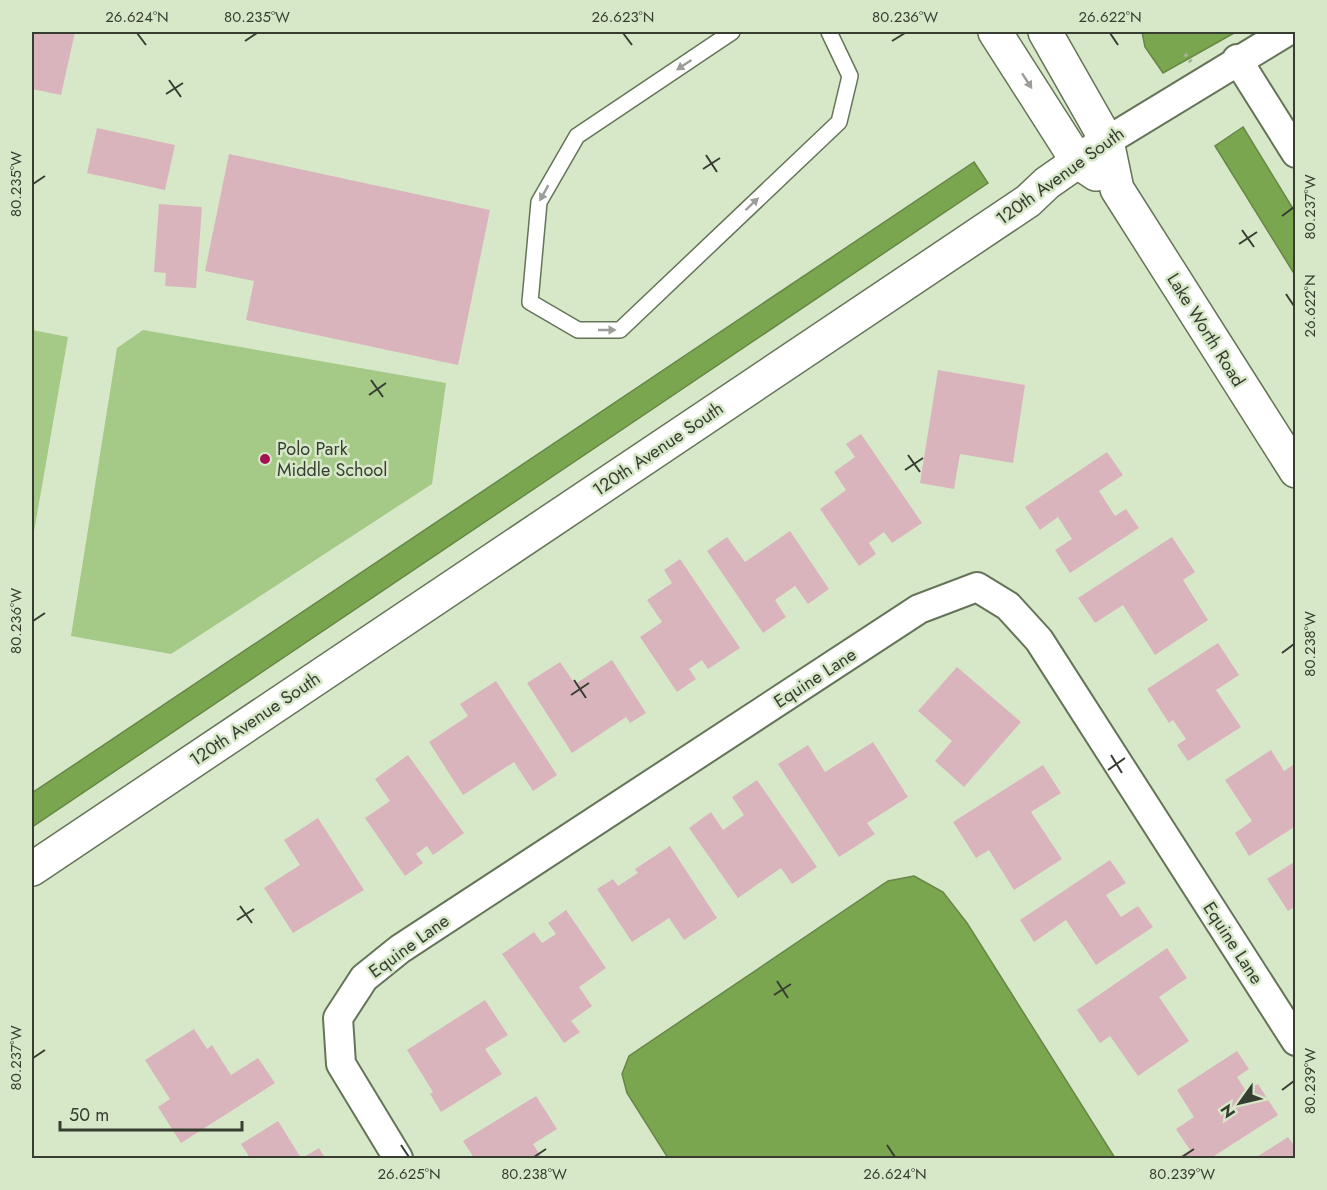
<svg xmlns="http://www.w3.org/2000/svg" width="1327" height="1190" font-family="Jost,sans-serif">
<style>
.green{fill:#a5c986}
.water{fill:#7aa64f;stroke:#668746;stroke-width:1.5}
.building{fill:#dab4bd}
.lines{fill:none;stroke-linecap:round;stroke-linejoin:round}
.service-casing{stroke:#657458;stroke-width:18}
.minor-casing{stroke:#657458;stroke-width:32}
.tertiary-casing{stroke:#657458;stroke-width:36}
.path{stroke:#a4b299;stroke-width:4;stroke-dasharray:3 4.5;stroke-linecap:butt}
.service{stroke:#fff;stroke-width:15}
.minor{stroke:#fff;stroke-width:28}
.tertiary{stroke:#fff;stroke-width:33}
.oneway{fill:#9b9e98}
.ticks{fill:none;stroke:#373e31;stroke-width:2}
.poi-dot{fill:#a41152;stroke:#d7e8c9;stroke-width:2}
.labels{text-anchor:middle;dominant-baseline:central;stroke-width:5;stroke-linejoin:round;paint-order:stroke}
.street-label{font-size:18px;fill:#373e31;stroke:#d7e8c9}
.poi-label{font-size:18px;fill:#373e31;stroke:#d7e8c9;text-anchor:start}
.neatline{fill:none;stroke:#373e31;stroke-width:2}
.ticks-label{font-size:15px;text-anchor:middle;fill:#373e31}
</style>
<rect width="100%" height="100%" fill="#d7e8c9"/>
<path class="green" d="M 32,330 L 68,337 L 32,543 Z
M 143,330 L 446,383 L 432,484 L 171,654 L 71,636 L 117,348 Z"/>
<path class="water" d="M 1142,32 L 1236,32 L 1163,73 L 1145,47 Z
M 1243,127 L 1295,212 L 1295,275 L 1215,146 Z
M 974,162 L 988,183 L 32,827 L 32,793 Z
M 914,876 L 943,892 L 967,923 L 1115,1158 L 668,1158 L 627,1093 L 622,1074 L 629,1056 L 888,881 Z"/>
<path class="building" d="M 32,32 L 75,32 L 61,95 L 32,89 Z
M 97,128 L 175,145 L 165,190 L 87,173 Z
M 229,154 L 490,210 L 458,365 L 246,320 L 254,281 L 205,271 Z
M 159,204 L 202,207 L 196,288 L 165,286 L 166,273 L 154,272 Z
M 938,370 L 1025,385 L 1013,463 L 960,454 L 954,489 L 920,483 Z
M 861,434 L 922,523 L 892,543 L 884,532 L 869,543 L 876,554 L 859,566 L 820,509 L 846,490 L 834,472 L 855,457 L 846,444 Z
M 1107,452 L 1123,475 L 1099,491 L 1115,516 L 1126,509 L 1139,528 L 1070,573 L 1055,550 L 1072,539 L 1058,517 L 1040,530 L 1025,507 Z
M 790,531 L 829,589 L 808,604 L 795,586 L 775,600 L 786,617 L 763,633 L 707,551 L 727,537 L 745,562 Z
M 1172,537 L 1195,572 L 1183,580 L 1208,620 L 1155,655 L 1123,605 L 1095,623 L 1078,598 Z
M 680,559 L 740,648 L 708,669 L 702,660 L 689,669 L 696,679 L 677,692 L 640,637 L 662,622 L 647,600 L 672,583 L 664,570 Z
M 1218,643 L 1239,675 L 1216,690 L 1241,727 L 1188,761 L 1177,745 L 1186,739 L 1173,720 L 1169,723 L 1147,689 Z
M 612,660 L 646,713 L 630,723 L 626,717 L 572,753 L 527,683 L 560,662 L 575,684 Z
M 957,667 L 1021,722 L 964,787 L 935,761 L 952,741 L 918,711 Z
M 496,681 L 557,775 L 533,791 L 514,762 L 463,795 L 429,742 L 468,716 L 460,704 Z
M 873,742 L 908,797 L 867,823 L 875,834 L 839,857 L 778,764 L 808,745 L 825,772 Z
M 1271,750 L 1284,771 L 1296,763 L 1296,826 L 1249,856 L 1235,833 L 1252,821 L 1225,780 Z
M 408,755 L 464,833 L 433,855 L 427,846 L 416,854 L 423,863 L 405,876 L 365,818 L 390,801 L 375,779 Z
M 1043,765 L 1061,793 L 1031,812 L 1062,859 L 1014,890 L 989,850 L 976,858 L 953,822 Z
M 757,780 L 817,867 L 792,884 L 781,868 L 738,898 L 689,828 L 711,812 L 723,830 L 744,815 L 732,797 Z
M 318,818 L 364,890 L 293,933 L 264,888 L 300,865 L 284,840 Z
M 670,846 L 717,918 L 684,940 L 669,918 L 632,942 L 597,889 L 613,879 L 618,886 L 638,873 L 635,869 Z
M 1110,860 L 1126,883 L 1106,895 L 1121,917 L 1138,906 L 1153,927 L 1096,965 L 1066,920 L 1034,942 L 1020,920 Z
M 1296,861 L 1296,906 L 1288,911 L 1267,879 Z
M 566,910 L 606,968 L 579,987 L 592,1006 L 571,1021 L 580,1032 L 564,1043 L 502,954 L 534,932 L 542,943 L 556,934 L 548,923 Z
M 1167,948 L 1187,978 L 1159,997 L 1189,1041 L 1138,1076 L 1110,1036 L 1100,1043 L 1077,1010 Z
M 485,1000 L 508,1035 L 485,1049 L 502,1074 L 441,1112 L 430,1094 L 433,1092 L 407,1050 Z
M 194,1029 L 207,1049 L 212,1045 L 231,1075 L 258,1058 L 275,1083 L 181,1143 L 158,1107 L 170,1099 L 145,1060 Z
M 1237,1051 L 1249,1069 L 1237,1077 L 1246,1091 L 1258,1084 L 1278,1115 L 1211,1158 L 1177,1158 L 1190,1150 L 1176,1129 L 1194,1117 L 1177,1090 Z
M 536,1096 L 557,1129 L 533,1144 L 542,1158 L 474,1158 L 463,1141 Z
M 278,1121 L 301,1158 L 250,1158 L 241,1144 Z
M 1288,1137 L 1296,1148 L 1296,1158 L 1255,1158 Z
M 319,1148 L 325,1158 L 302,1158 Z"/>
<g class="lines">
<g class="service-casing">
<path id="service" d="M 732,32 L 577,136 L 539,202 L 530,302 L 578,330 L 620,330 L 839,122 L 850,76 L 829,32"/>
</g>
<g class="minor-casing">
<path id="minor" d="M 1237,59 L 1296,153
M 1107,141 L 1286,32
M 398,1158 L 341,1064 L 338,1018 L 364,978 L 400,949 L 919,609 L 977,587 L 1008,606 L 1039,640 L 1296,1041"/>
</g>
<g class="tertiary-casing">
<path id="tertiary" d="M 995,32 L 1078,162 L 1096,174
M 1045,32 L 1107,141 L 1117,189 L 1296,471
M 32,869 L 1028,201 L 1047,183 L 1107,141"/>
</g>
<path class="path" d="M 1185,54 L 1191,62"/>
<use href="#service" class="service"/>
<use href="#minor" class="minor"/>
<use href="#tertiary" class="tertiary"/>
</g>
<defs><path id="oneway-solid" d="M-6-.8H1V-3.2L6.5 0L1 3.2V.8H-6Z" transform="scale(1.5)"/></defs>
<g class="oneway">
<use href="#oneway-solid" transform="translate(684 65) rotate(146)"/>
<use href="#oneway-solid" transform="translate(1027 81) rotate(57)"/>
<use href="#oneway-solid" transform="translate(544 193) rotate(119)"/>
<use href="#oneway-solid" transform="translate(752 204) rotate(-44)"/>
<use href="#oneway-solid" transform="translate(607 330)"/>
</g>
<path class="ticks" d="M 137,33 L 146,45M 623,33 L 632,45M 1110,33 L 1118,45M 245,41 L 257,33M 892,41 L 905,33M 169,80 L 181,97M 166,94 L 183,83M 706,155 L 717,172M 703,169 L 720,158M 33,184 L 45,176M 1282,216 L 1294,207M 1242,230 L 1254,247M 1239,244 L 1257,232M 1286,294 L 1294,306M 371,380 L 383,397M 369,395 L 386,383M 908,455 L 920,472M 905,470 L 923,458M 33,621 L 45,613M 1282,653 L 1294,644M 574,680 L 586,698M 571,695 L 589,683M 1111,755 L 1122,773M 1108,770 L 1125,758M 240,906 L 252,923M 237,920 L 254,909M 777,981 L 788,998M 774,995 L 791,984M 33,1058 L 45,1050M 1282,1090 L 1294,1081M 401,1145 L 409,1157M 887,1145 L 895,1157M 534,1157 L 546,1149M 1182,1157 L 1194,1149"/>
<circle class="poi-dot" cx="265" cy="459" r="6"/>
<g class="labels">
<g class="street-label">
<text transform="translate(1060 176) rotate(-36)">120th Avenue South</text>
<text transform="translate(1206 330) rotate(58)">Lake Worth Road</text>
<text transform="translate(658 449) rotate(-34)">120th Avenue South</text>
<text transform="translate(815 678) rotate(-33)">Equine Lane</text>
<text transform="translate(255 719) rotate(-34)">120th Avenue South</text>
<text transform="translate(1233 943) rotate(57)">Equine Lane</text>
<text transform="translate(409 946) rotate(-36)">Equine Lane</text>
</g>
<g class="poi-label">
<text x="277" y="449">Polo Park<tspan x="277" dy="21">Middle School</tspan></text>
</g>
</g>
<rect width="1327" height="1190" fill="none" stroke="#d7e8c9" stroke-width="66"/>
<g transform="translate(1240 1103) rotate(236)" stroke="#d7e8c9" stroke-width="4.5" paint-order="stroke">
<path d="M0-4.5L10 22L0 15L-10 22Z" fill="#373e31"/>
<text y="-9" font-size="16" font-weight="bold" text-anchor="middle" fill="#373e31">N</text>
</g>
<path d="M60 1121v9h182v-9" fill="none" stroke="#373e31" stroke-width="3"/>
<text x="69" y="1121" font-size="18" fill="#373e31" stroke="#d7e8c9" stroke-width="4.5" paint-order="stroke">50 m</text>
<rect x="33" y="33" width="1261" height="1124" class="neatline"/>
<g class="ticks-label">
<text x="137" y="22">26.624°N</text>
<text x="257" y="22">80.235°W</text>
<text x="623" y="22">26.623°N</text>
<text x="905" y="22">80.236°W</text>
<text x="1110" y="22">26.622°N</text>
<text transform="translate(16 184) rotate(-90)" y="5">80.235°W</text>
<text transform="translate(1310 207) rotate(-90)" y="5">80.237°W</text>
<text transform="translate(1310 306) rotate(-90)" y="5">26.622°N</text>
<text transform="translate(16 621) rotate(-90)" y="5">80.236°W</text>
<text transform="translate(1310 644) rotate(-90)" y="5">80.238°W</text>
<text transform="translate(16 1058) rotate(-90)" y="5">80.237°W</text>
<text transform="translate(1310 1081) rotate(-90)" y="5">80.239°W</text>
<text x="409" y="1179">26.625°N</text>
<text x="534" y="1179">80.238°W</text>
<text x="895" y="1179">26.624°N</text>
<text x="1182" y="1179">80.239°W</text>
</g>
</svg>
